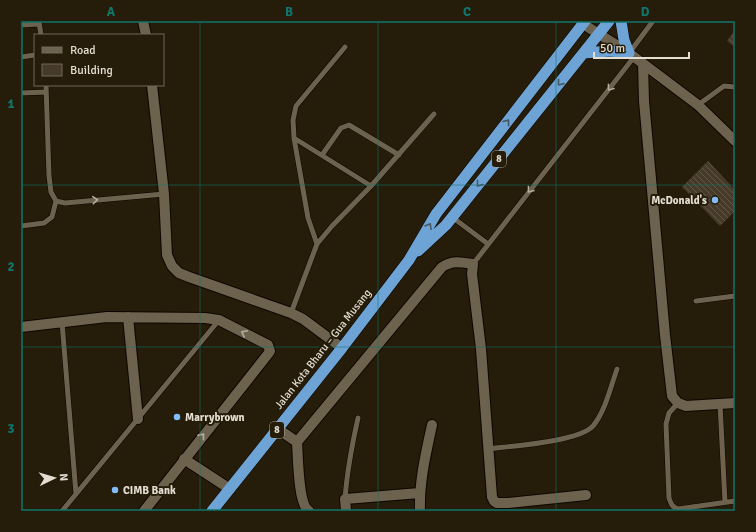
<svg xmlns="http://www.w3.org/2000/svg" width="756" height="532" font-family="Signika,sans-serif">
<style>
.building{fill:url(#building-back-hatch)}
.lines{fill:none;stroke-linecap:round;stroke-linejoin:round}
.service-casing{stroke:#0e0600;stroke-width:6}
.minor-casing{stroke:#0e0600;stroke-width:12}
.trunk-casing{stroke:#0e0600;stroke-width:12}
.service{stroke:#6d624e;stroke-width:5}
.minor{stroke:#6d624e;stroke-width:10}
.trunk{stroke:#6ea3d6;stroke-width:11}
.oneway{stroke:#465965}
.oneway2{stroke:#b4ac9d}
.grid{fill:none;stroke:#0f766e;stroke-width:1;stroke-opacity:0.55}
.poi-dot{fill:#81bdfa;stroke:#251c09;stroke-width:1.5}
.labels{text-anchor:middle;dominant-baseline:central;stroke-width:4;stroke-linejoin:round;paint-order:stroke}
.shield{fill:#251c09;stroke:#aba396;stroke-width:1}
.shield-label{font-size:10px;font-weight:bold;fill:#e4ddd2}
.poi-label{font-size:11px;font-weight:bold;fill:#e4ddd2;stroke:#251c09;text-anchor:start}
.street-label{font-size:11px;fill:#e4ddd2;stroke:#251c09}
.neatline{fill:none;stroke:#0f766e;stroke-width:1.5}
.grid-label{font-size:13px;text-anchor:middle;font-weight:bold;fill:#0f766e}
</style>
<defs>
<pattern id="building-back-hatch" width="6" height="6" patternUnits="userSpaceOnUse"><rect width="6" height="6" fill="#463b28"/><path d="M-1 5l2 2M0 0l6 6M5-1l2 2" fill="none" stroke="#615746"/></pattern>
</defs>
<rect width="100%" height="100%" fill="#251c09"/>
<path class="building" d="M 735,30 L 735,47 L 727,41 Z
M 708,161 L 735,190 L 735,211 L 720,226 L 682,187 Z"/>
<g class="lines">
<g class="service-casing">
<path id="service" d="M 39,22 L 41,35
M 21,25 L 39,24
M 630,52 L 653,21
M 21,57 L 35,55
M 21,93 L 46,92
M 698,105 L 724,86 L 735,87
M 294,138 L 371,186
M 322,155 L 341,128 L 349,125 L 399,155
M 56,201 L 65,203 L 164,194
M 452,217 L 488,244
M 21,226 L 44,223 L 52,217 L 56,201 L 51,192 L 49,176 L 46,85
M 317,244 L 308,218 L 294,138 L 293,120 L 296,106 L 345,47
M 473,264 L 634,57
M 696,301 L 735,296
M 291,313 L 317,244 L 332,226 L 371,186 L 434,114
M 62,322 L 76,494
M 678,403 L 669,413 L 666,424 L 669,498 C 671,504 672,507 678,509 L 735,501
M 720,404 L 725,502
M 488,449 C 511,446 578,442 593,426 C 605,412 611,386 617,369
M 345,499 C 347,471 352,445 358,418
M 62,511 L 219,320"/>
</g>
<g class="minor-casing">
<path id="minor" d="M 143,21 L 146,35
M 583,24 L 629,53 L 698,105 L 735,141
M 643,64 L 644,101 L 665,335 L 672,396 L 678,403 L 686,406 L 735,403
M 152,85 L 164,194 L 167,255 L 172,266 L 179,273 L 189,277 L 291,313 L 303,319 L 342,348
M 128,317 L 138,419
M 21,327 L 107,317 L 205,318 L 219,320 L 268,345 L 270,351 L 268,354 L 144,511
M 278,429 L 297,442
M 184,459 L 230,489
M 346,510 L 345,499 L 420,493
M 309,511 C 298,505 298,455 297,442 L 442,267 C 452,260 461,262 473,264 L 472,274 L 481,349 L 492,497 L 494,501 L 497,503 L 508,503 L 586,495
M 420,511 C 419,481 426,453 432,425"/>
</g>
<g class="trunk-casing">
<path id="trunk" d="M 584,53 L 610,51 L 629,53 L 624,40 L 621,21
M 418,251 L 446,225 L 609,21
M 212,511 L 342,348 L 409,260 L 436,214 L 585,21"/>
</g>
<use href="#service" class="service"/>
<use href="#minor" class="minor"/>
<use href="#trunk" class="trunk"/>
</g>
<defs><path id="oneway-chevron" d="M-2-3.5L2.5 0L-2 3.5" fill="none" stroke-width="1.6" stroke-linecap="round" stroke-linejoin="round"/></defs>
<g class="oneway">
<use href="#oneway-chevron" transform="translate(560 83) rotate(129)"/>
<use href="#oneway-chevron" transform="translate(507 122) rotate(-52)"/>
<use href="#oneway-chevron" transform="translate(479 184) rotate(129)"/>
<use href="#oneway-chevron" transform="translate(429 226) rotate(-60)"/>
</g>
<g class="oneway2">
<use href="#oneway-chevron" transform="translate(610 88) rotate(128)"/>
<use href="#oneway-chevron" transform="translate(530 190) rotate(128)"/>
<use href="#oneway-chevron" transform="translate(95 200) rotate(-5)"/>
<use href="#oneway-chevron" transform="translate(244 333) rotate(-153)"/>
<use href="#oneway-chevron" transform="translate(202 436) rotate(-51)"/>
</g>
<path class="grid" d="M 200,21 L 200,511M 378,21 L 378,511M 556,21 L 556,511M 21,185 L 735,185M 21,347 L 735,347"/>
<g class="poi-dot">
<circle cx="715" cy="200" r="4"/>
<circle cx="177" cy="417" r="4"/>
<circle cx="115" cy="490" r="4"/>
</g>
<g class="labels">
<g class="shield">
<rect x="492" y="151" width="14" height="16" rx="3"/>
<rect x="270" y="422" width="14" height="16" rx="3"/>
</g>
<g class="shield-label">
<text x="499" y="159">8</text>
<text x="277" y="430">8</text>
</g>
<g class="poi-label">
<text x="707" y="200" text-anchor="end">McDonald's</text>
<text x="185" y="417">Marrybrown</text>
<text x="123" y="490">CIMB Bank</text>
</g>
<g class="street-label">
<text transform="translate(323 349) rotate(-52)">Jalan Kota Bharu – Gua Musang</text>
</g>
</g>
<rect width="756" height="532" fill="none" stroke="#251c09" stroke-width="44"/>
<rect x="34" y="34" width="130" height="52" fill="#251c09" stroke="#716959"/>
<rect x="42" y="47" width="20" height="6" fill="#6d624e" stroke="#716959"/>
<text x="70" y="54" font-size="12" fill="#e4ddd2">Road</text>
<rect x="42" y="64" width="20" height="12" fill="#463b28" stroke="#716959"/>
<text x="70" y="74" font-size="12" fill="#e4ddd2">Building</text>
<g transform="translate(54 478) rotate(85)" stroke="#251c09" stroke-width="3" paint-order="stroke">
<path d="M0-3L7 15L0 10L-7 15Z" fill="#e4ddd2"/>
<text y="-6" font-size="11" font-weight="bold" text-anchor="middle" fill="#e4ddd2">N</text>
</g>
<path d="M594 52v6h95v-6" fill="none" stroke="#e4ddd2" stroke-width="2"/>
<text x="600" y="52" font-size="12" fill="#e4ddd2" stroke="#251c09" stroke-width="3" paint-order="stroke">50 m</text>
<rect x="22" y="22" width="712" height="488" class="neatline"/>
<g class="grid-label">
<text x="111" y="16">A</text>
<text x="289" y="16">B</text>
<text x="467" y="16">C</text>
<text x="645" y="16">D</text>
<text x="11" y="108">1</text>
<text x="11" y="271">2</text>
<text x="11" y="433">3</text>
</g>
</svg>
